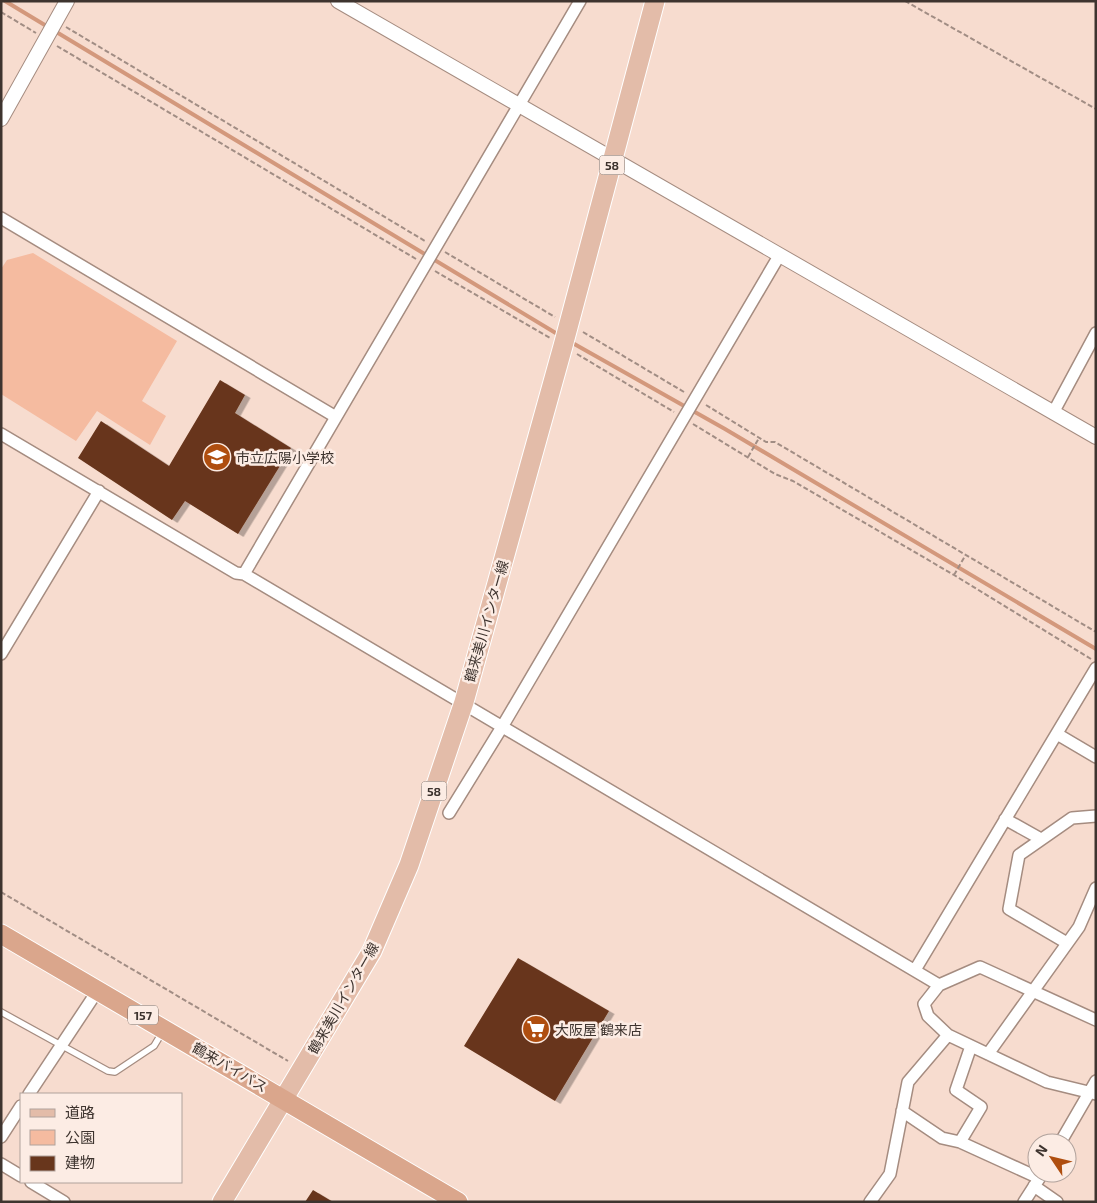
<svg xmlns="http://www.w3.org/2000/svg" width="1097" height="1203" font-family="'Exo 2','Noto Sans JP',sans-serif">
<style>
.green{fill:#f5bba0}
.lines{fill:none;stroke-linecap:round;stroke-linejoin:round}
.stream{stroke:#d3987c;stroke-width:4}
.building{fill:#68361c;filter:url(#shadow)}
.service-casing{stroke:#a58c80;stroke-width:8}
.minor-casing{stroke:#a58c80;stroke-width:14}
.tertiary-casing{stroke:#a58c80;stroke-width:16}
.primary-casing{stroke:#fff;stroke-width:21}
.trunk-casing{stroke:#fff;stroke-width:21}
.path{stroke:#a18d84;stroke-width:2;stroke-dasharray:5 2.5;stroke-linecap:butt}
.service{stroke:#fff;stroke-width:5.5}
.minor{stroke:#fff;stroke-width:11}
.tertiary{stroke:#fff;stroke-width:14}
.primary{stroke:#e3bca9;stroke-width:19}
.trunk{stroke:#daa68c;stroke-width:19}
.labels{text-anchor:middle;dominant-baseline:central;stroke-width:5;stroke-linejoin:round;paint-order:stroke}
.shield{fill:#fcece4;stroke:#776b65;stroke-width:1}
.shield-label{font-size:12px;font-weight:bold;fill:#3e342f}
.poi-label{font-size:14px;fill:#3e342f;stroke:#fcece4;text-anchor:start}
.street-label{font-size:14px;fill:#3e342f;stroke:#fcece4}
</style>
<defs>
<filter id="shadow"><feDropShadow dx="5.5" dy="3" stdDeviation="0" flood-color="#0004"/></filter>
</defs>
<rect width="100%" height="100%" fill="#f7dccf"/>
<path class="green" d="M 33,253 L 177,341 L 142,401 L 166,416 L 150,445 L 97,411 L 76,441 L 1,394 L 1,269 L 7,260 Z"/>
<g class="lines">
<path class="stream" d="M 5,1 L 559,335
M 569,341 L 725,429 L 1096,649"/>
</g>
<path class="building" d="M 220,380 L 245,395 L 235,413 L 291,448 L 238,534 L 185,501 L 172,520 L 78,458 L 101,421 L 169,466 Z
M 518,958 L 609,1011 L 555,1101 L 464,1046 Z
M 313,1190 L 333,1202 L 305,1202 Z"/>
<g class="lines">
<g class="service-casing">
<path id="service" d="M 1,1012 L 108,1071 L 115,1072 L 154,1046 L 163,1031"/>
</g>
<g class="minor-casing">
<path id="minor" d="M 1,218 L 336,417
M 1053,413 L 1096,333
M 1,434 L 236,573 L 244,574 L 939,985 L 980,967 L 1096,1020
M 244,574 L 580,1
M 1,654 L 99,491
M 1057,734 L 1096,757
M 449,813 L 502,727 L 779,256
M 1005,819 L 1041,839
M 1067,943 L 1009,909 L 1019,855 L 1072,818 L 1096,816
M 915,970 L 1096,668
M 939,985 L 924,1004 L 928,1016 L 948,1035 L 1047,1082 L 1096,1094
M 988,1054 L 1079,927 L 1096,888
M 29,1094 L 98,990
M 902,1111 L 942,1138 L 960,1142 L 1039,1178
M 1,1137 L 21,1106
M 960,1142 L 981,1107 L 956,1090 L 971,1046
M 1060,1143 L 1096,1081
M 1,1164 L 21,1176
M 31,1182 L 64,1202
M 1034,1186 L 1057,1202
M 870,1202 L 890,1174 L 908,1082 L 948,1035
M 1024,1202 L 1042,1174"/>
</g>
<g class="tertiary-casing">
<path id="tertiary" d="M 338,1 L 1096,437
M 1,119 L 67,1"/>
</g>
<g class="primary-casing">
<path id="primary" d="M 222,1202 L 372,951 L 409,865 L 464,702 L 563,346 L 655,1"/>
</g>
<g class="trunk-casing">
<path id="trunk" d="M 1,934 L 458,1202"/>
</g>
<path class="path" d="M 905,1 L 1096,109
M 1,12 L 36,33
M 66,27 L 425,241
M 57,46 L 416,259
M 445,252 L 555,317
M 435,271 L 550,338
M 583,332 L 684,392
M 577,354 L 674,412
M 706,405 L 766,442 L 775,442 L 1096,632
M 693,424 L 775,474 L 793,481 L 954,575 L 1091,659
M 748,457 L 759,438
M 954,575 L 965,556
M 1,892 L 288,1061"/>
<use href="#service" class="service"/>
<use href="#minor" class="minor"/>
<use href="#tertiary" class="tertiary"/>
<use href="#primary" class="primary"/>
<use href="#trunk" class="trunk"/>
</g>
<defs>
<g id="school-disc" transform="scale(1.4375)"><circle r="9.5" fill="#af4e0f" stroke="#fcece4"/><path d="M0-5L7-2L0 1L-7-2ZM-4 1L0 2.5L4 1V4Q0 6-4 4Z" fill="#fff"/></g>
<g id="supermarket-disc" transform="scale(1.4375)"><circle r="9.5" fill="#af4e0f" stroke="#fcece4"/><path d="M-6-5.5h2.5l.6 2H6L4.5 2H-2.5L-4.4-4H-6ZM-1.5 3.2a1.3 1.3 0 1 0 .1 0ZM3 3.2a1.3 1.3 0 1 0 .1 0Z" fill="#fff"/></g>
</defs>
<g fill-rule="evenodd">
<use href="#school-disc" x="217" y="457"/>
<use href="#supermarket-disc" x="536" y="1029"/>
</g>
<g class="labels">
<g class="shield">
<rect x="599.5" y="155.5" width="25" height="19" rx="4"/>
<rect x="421.5" y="781.5" width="25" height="19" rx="4"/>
<rect x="128" y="1005.5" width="30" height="19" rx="4"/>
</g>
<g class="shield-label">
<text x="612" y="165">58</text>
<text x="434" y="791">58</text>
<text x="143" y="1015">157</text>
</g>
<g class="poi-label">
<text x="236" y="457">市立広陽小学校</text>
<text x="555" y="1029">大阪屋 鶴来店</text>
</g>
<g class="street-label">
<text transform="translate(486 621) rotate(-74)">鶴来美川インター線</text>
<text transform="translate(343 998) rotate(-60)">鶴来美川インター線</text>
<text transform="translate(230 1067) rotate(30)">鶴来バイパス</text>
</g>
</g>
<rect width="1097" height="1203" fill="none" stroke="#3e342f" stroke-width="5"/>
<rect x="20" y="1093" width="162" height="90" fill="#fcece4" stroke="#b0a29c"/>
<rect x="30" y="1109" width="25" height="8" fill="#e3bca9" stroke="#b0a29c"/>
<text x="65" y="1118" font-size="15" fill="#3e342f">道路</text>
<rect x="30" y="1130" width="25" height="15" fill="#f5bba0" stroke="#b0a29c"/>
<text x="65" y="1143" font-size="15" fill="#3e342f">公園</text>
<rect x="30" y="1156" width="25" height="15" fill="#68361c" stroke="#b0a29c"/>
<text x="65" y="1168" font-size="15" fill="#3e342f">建物</text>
<g transform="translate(1052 1158) rotate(305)"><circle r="24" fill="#fcece4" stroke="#b0a29c"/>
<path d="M0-4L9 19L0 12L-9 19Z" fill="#af4e0f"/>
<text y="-8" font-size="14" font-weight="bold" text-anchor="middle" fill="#3e342f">N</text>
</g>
</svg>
